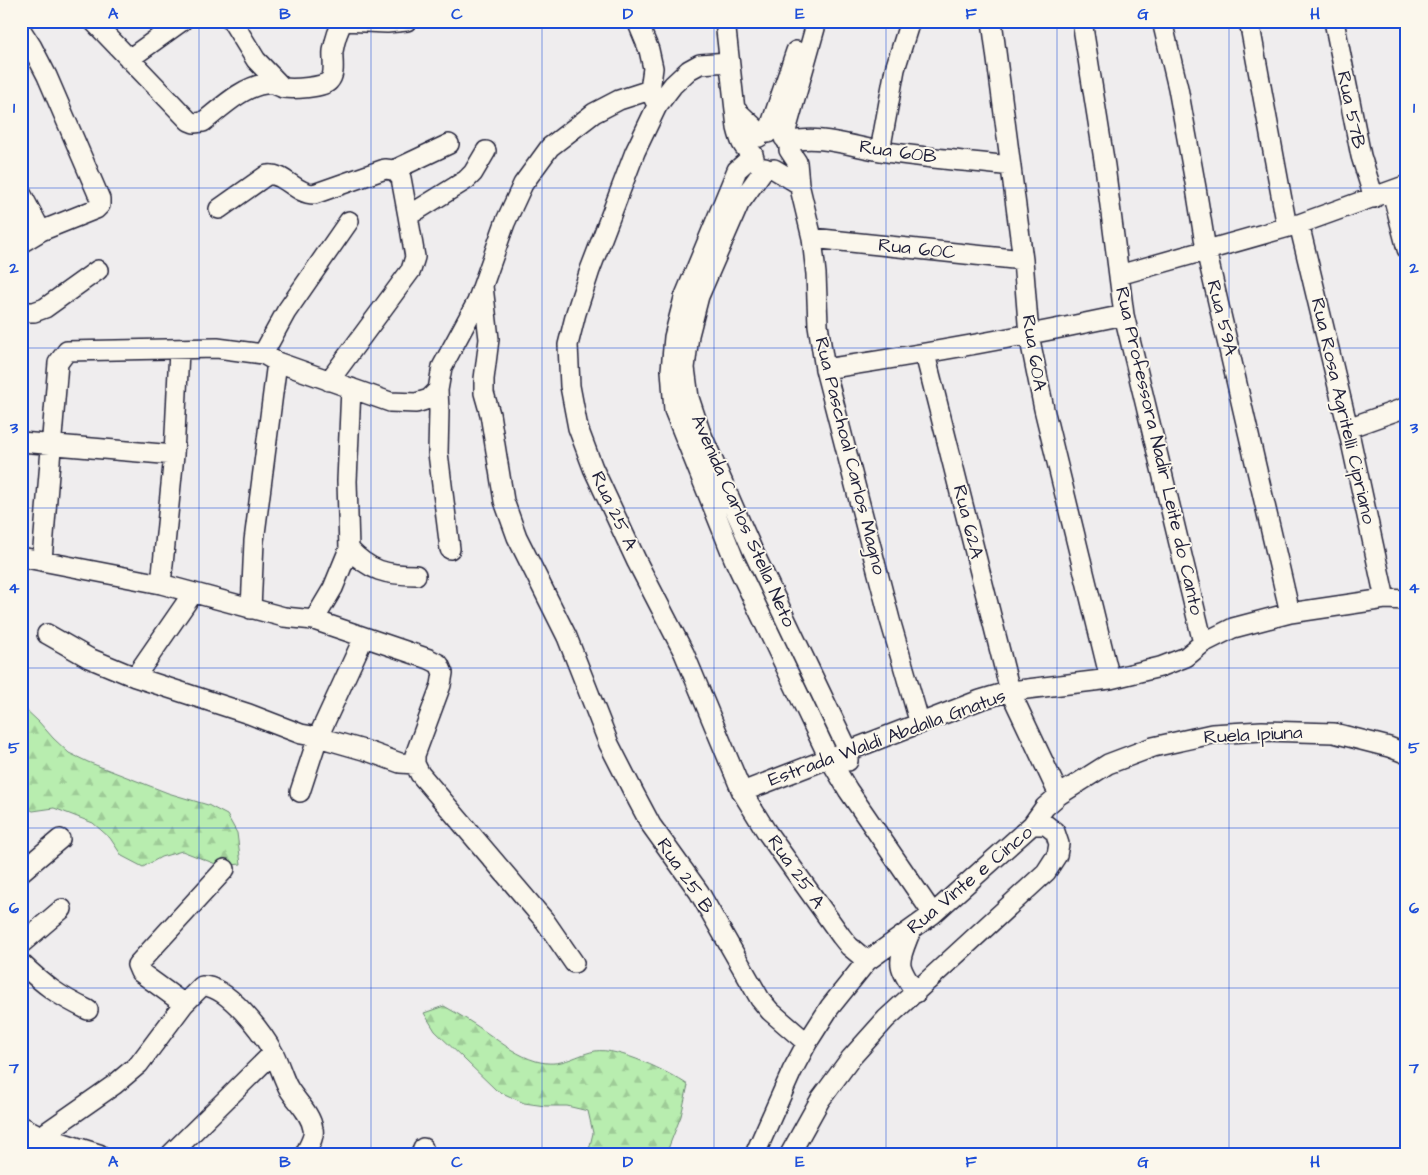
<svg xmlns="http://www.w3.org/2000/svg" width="1428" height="1175" font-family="'Architects Daughter',sans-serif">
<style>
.forest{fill:url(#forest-firs);stroke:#6d8875}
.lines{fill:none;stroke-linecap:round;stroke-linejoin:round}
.minor-casing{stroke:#22223b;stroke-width:22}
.minor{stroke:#fbf7ec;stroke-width:19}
.grid{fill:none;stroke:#1d4ed8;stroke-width:1;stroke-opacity:0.55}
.labels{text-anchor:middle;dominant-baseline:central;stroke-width:4;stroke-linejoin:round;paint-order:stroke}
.street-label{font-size:19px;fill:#22223b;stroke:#fbf7ec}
.neatline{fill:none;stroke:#1d4ed8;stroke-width:2}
.grid-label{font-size:16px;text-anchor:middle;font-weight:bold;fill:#1d4ed8}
</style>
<defs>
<pattern id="forest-firs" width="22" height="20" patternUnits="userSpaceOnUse" patternTransform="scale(1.25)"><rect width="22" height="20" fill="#b8edaf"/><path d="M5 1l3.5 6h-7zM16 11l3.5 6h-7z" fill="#9ecb97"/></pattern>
</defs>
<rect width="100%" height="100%" fill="#efedee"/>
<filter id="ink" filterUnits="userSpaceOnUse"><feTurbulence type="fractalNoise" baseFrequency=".02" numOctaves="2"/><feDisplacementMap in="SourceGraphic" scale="10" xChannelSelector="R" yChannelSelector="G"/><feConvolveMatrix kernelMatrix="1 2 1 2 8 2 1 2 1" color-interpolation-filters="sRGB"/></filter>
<g filter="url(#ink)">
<path class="forest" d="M 21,705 L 39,722 L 53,738 L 69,753 L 88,762 L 168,793 L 208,805 L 227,815 L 237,833 L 241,864 L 221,866 L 182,851 L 161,857 L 143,867 L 122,856 L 110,838 L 93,823 L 54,808 L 33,811 L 21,805 Z
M 444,1006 C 460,1015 475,1024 490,1035 C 504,1045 519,1056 536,1061 C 562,1068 572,1056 595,1051 C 618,1047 669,1072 688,1085 L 681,1116 L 666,1154 L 588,1154 L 593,1133 L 588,1111 L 567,1106 L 545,1106 L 524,1103 L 496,1090 L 435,1031 L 424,1013 Z"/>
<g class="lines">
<g class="minor-casing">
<path id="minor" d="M 93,21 L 189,121 L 194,123 L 203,122 C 221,108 242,87 265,84 C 273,82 277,86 284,88 C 293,89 323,88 329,81 C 336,74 332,60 333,51 C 335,40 337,31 343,22
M 232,21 L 256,60 L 283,88
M 343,21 L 387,23 L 407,21
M 637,21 L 649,50 L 653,68 L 650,90 L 655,101
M 725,21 L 737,128 C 740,140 742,148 753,154
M 992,21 L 1023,260 L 1029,335 L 1044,409 L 1110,679
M 1082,21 L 1105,166 L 1124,315 L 1203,643
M 1162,21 L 1178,88 L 1196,188 L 1206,250 L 1290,613
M 1249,21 L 1287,227
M 1334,21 L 1361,156 L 1374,198
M 21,30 L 32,47 L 47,76 L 100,199 L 100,205 L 96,209 L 41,231 L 21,243
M 129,59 L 182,21
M 729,62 L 700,64 L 689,70 L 673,85 L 657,106 L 635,152 L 590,270 L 576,313 L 568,345 L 570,386 L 578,428 L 593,468 L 637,562 L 684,653 L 742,792 L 766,831 L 841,936 L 849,946 L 867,961
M 735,109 L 755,128 L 759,137
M 768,133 L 796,51
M 784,138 L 817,21
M 787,142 C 821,134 848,146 881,151 C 924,158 967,161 1011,166
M 789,150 L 797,162 L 799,184 L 812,238 L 816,274 L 818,325 L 825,369 L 890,620 L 920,724
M 880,151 L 895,69 L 910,21
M 754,158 L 746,162 L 737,170 L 684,298 L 674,337 L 671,370 L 674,410 L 734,559 L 829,758 L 848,790 L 933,914
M 765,168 L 739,204 L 699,296 L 689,335 L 685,368 L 689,398 L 700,431 L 752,549 L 848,750 L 848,761
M 774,169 L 799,184
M 1392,192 L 1407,249
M 21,193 L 41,231
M 219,209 L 267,175 C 284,172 295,194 314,194 L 385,169 L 394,170 L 449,144
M 408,216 L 466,180 L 473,173 L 486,151
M 1299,224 L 1348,428 L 1385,599
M 812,238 L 1023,260
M 1119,275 L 1299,224 L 1407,185
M 483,286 L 489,339 L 484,379 L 484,393 L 490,414 L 504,501 L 517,537 L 567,637 L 609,744 L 634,793 L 651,825 L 699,892 L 760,999 L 770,1011 L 807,1043
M 21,312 L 34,312 L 45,308 L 98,270
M 263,354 L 286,312 L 349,221
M 925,354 L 1010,691 L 1059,795
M 825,369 C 926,354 1025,336 1124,315
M 329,381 L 411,270 L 415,257 L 408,216 L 401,178 L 394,170
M 1348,428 L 1407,407
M 21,442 L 174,455
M 349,549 C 370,571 386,575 416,575
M 450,549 L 438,453 L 439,411 L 438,390 L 442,367 L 477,302 L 505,223 L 523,184 L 550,147 L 594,113 L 619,100 L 650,90
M 21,557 L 161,584 L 284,617 L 314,620 L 429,659 L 439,664 L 443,673 L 441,685 L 415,755 L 415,764 L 420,774 L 545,921 L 574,963
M 42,560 L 58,363 L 67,351 L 217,348 L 263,354 L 277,362 L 390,402 L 416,403 L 429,399 L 438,390
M 161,584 L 174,455 L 179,350
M 251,609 L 254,541 L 277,362
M 314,620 L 333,588 L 349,549 L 347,481 L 351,388
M 47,634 L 89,658 L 135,677 L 249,714 L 301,734 L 318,737 L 367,751 L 400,763 L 415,764
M 135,677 L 193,593
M 300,792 L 318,737 L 364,637
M 742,792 L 980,700 L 1010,691 L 1110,679 L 1160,667 L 1186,657 L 1203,643 L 1233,628 L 1290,613 L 1385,599 L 1407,600
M 1032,825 L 1045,807 L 1059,795 L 1108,764 L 1153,747 L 1212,734 L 1262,731 L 1334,733 L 1389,747 L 1407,754
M 21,872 L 60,839
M 911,930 C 898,964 895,962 916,993
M 21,944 L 62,909
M 21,963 C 45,986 59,996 88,1010
M 184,1004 L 140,972 L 137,965 L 225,869
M 21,1126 L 41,1136 L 99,1154
M 41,1136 L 114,1085 L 139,1064 L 184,1004 L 202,986 C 227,985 263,1033 274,1054 C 280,1066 283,1079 289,1089 C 297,1102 311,1114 313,1129 C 315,1137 308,1147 305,1154
M 21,1144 L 48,1154
M 171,1154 L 273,1053
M 421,1154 L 423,1148
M 755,1154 L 792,1071 L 807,1043 L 830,1007 L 867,961 L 933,914 L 1032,825 L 1046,825 L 1055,832 L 1059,844 L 1057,855 L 1046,872 L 886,1019 L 851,1058 L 820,1100 L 790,1154"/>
</g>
<use href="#minor" class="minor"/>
</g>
</g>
<path class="grid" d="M 199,21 L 199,1154M 371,21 L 371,1154M 542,21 L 542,1154M 714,21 L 714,1154M 886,21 L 886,1154M 1057,21 L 1057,1154M 1229,21 L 1229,1154M 21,188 L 1407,188M 21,348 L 1407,348M 21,508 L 1407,508M 21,668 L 1407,668M 21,828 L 1407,828M 21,988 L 1407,988"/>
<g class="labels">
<g class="street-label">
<text transform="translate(1351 110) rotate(78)">Rua 57B</text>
<text transform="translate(898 152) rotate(8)">Rua 60B</text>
<text transform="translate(917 249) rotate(6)">Rua 60C</text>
<text transform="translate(1222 318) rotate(76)">Rua 59A</text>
<text transform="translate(1034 353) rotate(81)">Rua 60A</text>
<text transform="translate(1343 411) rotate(77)">Rua Rosa Agritelli Cipriano</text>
<text transform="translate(1159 451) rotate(77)">Rua Professora Nadir Leite do Canto</text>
<text transform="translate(850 456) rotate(76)">Rua Paschoal Carlos Magno</text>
<text transform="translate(614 511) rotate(65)">Rua 25 A</text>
<text transform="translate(743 521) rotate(66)">Avenida Carlos Stella Neto</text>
<text transform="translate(968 522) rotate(76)">Rua 62A</text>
<text transform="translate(1253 735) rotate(-3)">Ruela Ipiuna</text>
<text transform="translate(887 738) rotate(-20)">Estrada Waldi Abdalla Gnatus</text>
<text transform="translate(796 872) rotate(55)">Rua 25 A</text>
<text transform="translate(685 876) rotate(56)">Rua 25 B</text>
<text transform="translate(970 880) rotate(-40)">Rua Vinte e Cinco</text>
</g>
</g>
<rect width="1428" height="1175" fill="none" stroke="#fbf7ec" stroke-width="55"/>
<rect x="28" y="28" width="1372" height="1120" class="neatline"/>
<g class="grid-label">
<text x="113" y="19">A</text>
<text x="285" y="19">B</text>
<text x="457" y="19">C</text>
<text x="628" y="19">D</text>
<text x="800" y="19">E</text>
<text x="971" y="19">F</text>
<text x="1143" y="19">G</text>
<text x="1315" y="19">H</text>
<text x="14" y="113">1</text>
<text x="1414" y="113">1</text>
<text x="14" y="273">2</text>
<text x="1414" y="273">2</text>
<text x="14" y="433">3</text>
<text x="1414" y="433">3</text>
<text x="14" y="593">4</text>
<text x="1414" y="593">4</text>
<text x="14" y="753">5</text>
<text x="1414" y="753">5</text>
<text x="14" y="913">6</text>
<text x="1414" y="913">6</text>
<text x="14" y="1073">7</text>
<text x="1414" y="1073">7</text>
<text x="113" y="1167">A</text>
<text x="285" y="1167">B</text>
<text x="457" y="1167">C</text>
<text x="628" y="1167">D</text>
<text x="800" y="1167">E</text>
<text x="971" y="1167">F</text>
<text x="1143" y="1167">G</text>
<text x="1315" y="1167">H</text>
</g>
</svg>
